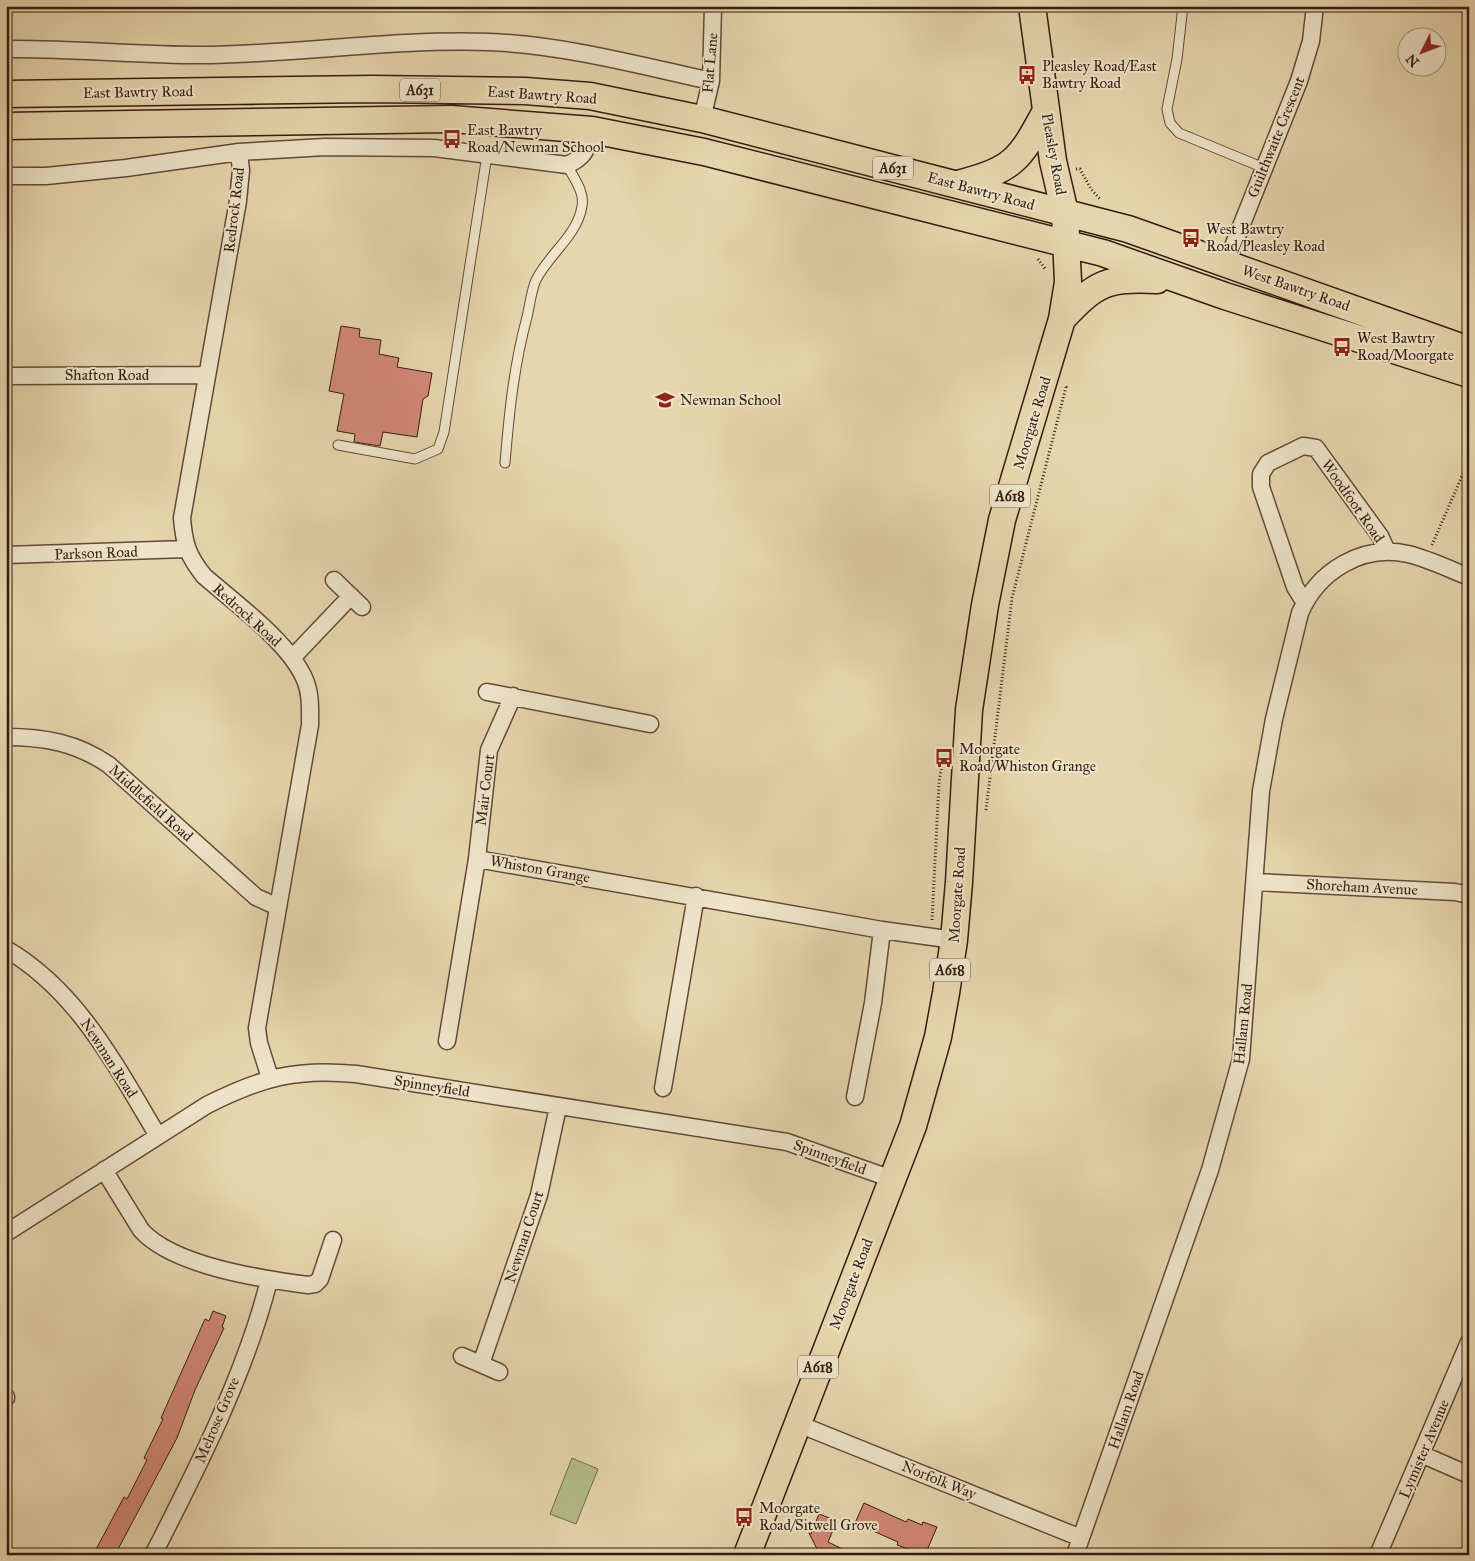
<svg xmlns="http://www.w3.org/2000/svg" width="1475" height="1561" font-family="'IM FELL Great Primer',serif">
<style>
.green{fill:#b3be8b;stroke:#736d4e}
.building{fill:#d28876;stroke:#331c11}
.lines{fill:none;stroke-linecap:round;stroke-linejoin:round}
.lane-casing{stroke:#604a38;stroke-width:11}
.street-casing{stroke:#604a38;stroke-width:19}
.primary-casing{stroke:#331c11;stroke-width:29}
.path{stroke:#331c11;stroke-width:3;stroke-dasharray:1 2.5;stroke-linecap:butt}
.lane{stroke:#efe4ca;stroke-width:9}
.street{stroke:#efe4ca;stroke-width:16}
.primary{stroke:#e7d6ad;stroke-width:26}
.labels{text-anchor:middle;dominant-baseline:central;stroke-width:4;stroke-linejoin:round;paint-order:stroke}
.shield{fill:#efe4ca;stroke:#6b5848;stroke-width:1}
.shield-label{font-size:14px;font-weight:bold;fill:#331c11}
.street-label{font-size:15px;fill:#331c11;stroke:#efe4ca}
.poi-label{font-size:15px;fill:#331c11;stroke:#efe4ca;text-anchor:start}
</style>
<rect width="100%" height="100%" fill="#e7d6ad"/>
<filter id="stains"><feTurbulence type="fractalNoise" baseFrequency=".004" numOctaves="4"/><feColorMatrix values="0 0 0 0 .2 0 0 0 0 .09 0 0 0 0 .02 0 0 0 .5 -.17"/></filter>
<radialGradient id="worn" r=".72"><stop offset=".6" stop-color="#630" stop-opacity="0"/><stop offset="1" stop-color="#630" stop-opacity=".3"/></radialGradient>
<path class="green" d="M 572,1458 L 598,1469 L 576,1524 L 550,1514 Z"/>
<path class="building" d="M 341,326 L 360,329 L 359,337 L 381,340 L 379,354 L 399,358 L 397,367 L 432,373 L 428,396 L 423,399 L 417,437 L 383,432 L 380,446 L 354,442 L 355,434 L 337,431 L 344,394 L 329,391 Z
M 213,1311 L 226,1316 L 222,1327 L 224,1328 L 195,1390 L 177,1438 L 115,1555 L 93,1555 L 124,1497 L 127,1499 L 147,1460 L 144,1458 L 163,1419 L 161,1418 L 205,1319 L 209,1321 Z
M 864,1503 L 906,1522 L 908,1519 L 922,1525 L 923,1522 L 937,1527 L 925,1555 L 897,1545 L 898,1542 L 855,1523 Z
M 819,1514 L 837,1521 L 828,1542 L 855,1555 L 820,1555 L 809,1533 L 811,1534 Z"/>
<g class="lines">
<g class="lane-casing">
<path id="lane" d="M 1183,6 L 1177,59 L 1167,109 L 1170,123 L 1179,133 L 1264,168
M 338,445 L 415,459 L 438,449 L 444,432 L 487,155
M 505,463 C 509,414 514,365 527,317 C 530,305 531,291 536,280 C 548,255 578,235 582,206 C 585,192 573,177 567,165"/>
</g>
<g class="street-casing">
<path id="street" d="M 6,49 C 74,48 142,56 210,55 C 303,53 396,39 489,42 C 564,45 638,65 711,81
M 702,119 L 711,81 L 713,6
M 239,152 L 241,170 L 238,201 L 182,518 C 184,544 188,556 204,576 C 235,603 290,643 305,680 C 311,694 310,710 310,725 L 257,1028 L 259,1043 L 270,1078
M 6,176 L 46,176 L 126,168 L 239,152 L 325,147 L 434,148 L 567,165 C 587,156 586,149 592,130
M 1226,264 L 1299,81 L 1311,41 L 1315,6
M 6,376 L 207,375
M 6,555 L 186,549
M 334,580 L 362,607
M 1305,603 L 1295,587 L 1261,487 L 1261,474 L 1268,463 L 1303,446 L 1316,448 L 1380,536 L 1387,551
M 293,657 L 351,596
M 487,692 L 650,724
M 6,737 C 45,737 77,743 109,765 L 256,897 L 278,907
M 477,859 L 882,930 L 954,940
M 1255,882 L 1455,892 L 1469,895
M 6,949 C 78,991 116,1066 158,1136
M 447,1041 L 477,859 L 489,750 L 513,696
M 663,1088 L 696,896
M 855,1097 L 873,1003 L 882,930
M 104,1170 L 141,1230 C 173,1266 261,1279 308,1285 L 315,1284 L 320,1279 L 333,1240
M 6,1233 L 207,1105 C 260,1078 296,1068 356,1074 L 787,1142 L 892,1179
M 462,1356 L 499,1372
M 481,1364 L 539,1195 L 558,1107
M 6,1397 L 6,1398
M 796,1423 L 1081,1538
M 1421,1454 L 1469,1475
M 153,1555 C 197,1469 246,1373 269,1280
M 1075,1555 L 1210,1170 L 1241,1059 L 1261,791 L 1274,719 L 1300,613 C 1318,571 1362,544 1408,554 C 1429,559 1449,569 1469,577
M 1378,1555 L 1469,1342"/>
</g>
<g class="primary-casing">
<path id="primary" d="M 6,94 L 373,89 L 525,91 L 590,96 L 702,119 L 1128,229 L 1469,350
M 6,126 L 451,119 L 592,130 L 704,152 L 1103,253 L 1225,296 L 1469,374
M 958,184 C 1014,169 1019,161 1046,111
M 1062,319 C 1097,282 1106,278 1157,280
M 747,1555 L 913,1126 L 938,1037 L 946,993 L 954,940 L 959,882 L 969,710 L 985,605 L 1002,520 L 1062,319 L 1068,282 L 1065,213 L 1053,161 L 1032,6"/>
</g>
<path class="path" d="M 1076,169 L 1080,169 L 1091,189 L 1100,199
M 1038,259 L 1046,270
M 1432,545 L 1469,460
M 986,810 L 1012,598 L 1066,387 L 1064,386
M 932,920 L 939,783 L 943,757"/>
<use href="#lane" class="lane"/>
<use href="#street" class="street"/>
<use href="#primary" class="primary"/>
</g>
<defs>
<g id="bus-bare" transform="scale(1.5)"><path d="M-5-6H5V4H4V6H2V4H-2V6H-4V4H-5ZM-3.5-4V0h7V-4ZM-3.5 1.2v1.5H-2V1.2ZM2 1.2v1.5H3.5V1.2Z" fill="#8f2418" stroke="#efe4ca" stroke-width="2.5" paint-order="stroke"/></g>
<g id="school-bare" transform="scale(1.5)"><path d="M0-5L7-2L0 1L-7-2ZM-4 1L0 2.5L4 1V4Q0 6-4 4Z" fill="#8f2418" stroke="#efe4ca" stroke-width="2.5" paint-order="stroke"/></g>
</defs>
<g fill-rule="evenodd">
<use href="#bus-bare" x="1027" y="75"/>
<use href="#bus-bare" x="452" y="139"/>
<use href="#bus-bare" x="1191" y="238"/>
<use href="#bus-bare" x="1342" y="347"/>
<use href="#school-bare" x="665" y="400"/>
<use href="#bus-bare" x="944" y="758"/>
<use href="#bus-bare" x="744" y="1517"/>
</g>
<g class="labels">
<g class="shield">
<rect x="400" y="78.5" width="40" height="23" rx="4"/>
<rect x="873" y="156.5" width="40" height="23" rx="4"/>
<rect x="990" y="484.5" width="40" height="23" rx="4"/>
<rect x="930" y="958.5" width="40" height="23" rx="4"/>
<rect x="798" y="1355.5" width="40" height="23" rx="4"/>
</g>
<g class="shield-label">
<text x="420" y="90">A631</text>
<text x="893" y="168">A631</text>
<text x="1010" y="496">A618</text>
<text x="950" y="970">A618</text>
<text x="818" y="1367">A618</text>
</g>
<g class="street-label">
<text transform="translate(710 63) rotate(-85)">Flat Lane</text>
<text transform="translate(138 92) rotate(-1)">East Bawtry Road</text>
<text transform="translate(542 95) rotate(4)">East Bawtry Road</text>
<text transform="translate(1276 137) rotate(-68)">Guilthwaite Crescent</text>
<text transform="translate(1054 154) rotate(80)">Pleasley Road</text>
<text transform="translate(981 191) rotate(15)">East Bawtry Road</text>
<text transform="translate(234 210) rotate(-83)">Redrock Road</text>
<text transform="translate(1296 288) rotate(19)">West Bawtry Road</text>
<text x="107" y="375">Shafton Road</text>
<text transform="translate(1032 423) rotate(-73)">Moorgate Road</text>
<text transform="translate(1353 501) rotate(55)">Woodfoot Road</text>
<text transform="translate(96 553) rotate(-2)">Parkson Road</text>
<text transform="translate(247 615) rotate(42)">Redrock Road</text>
<text transform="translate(485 790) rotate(-83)">Mair Court</text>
<text transform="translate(151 803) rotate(42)">Middlefield Road</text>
<text transform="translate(540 869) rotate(10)">Whiston Grange</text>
<text transform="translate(1362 887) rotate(3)">Shoreham Avenue</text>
<text transform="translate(957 895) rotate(-86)">Moorgate Road</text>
<text transform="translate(1243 1024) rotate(-84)">Hallam Road</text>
<text transform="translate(109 1058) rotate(57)">Newman Road</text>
<text transform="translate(432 1086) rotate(9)">Spinneyfield</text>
<text transform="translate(830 1157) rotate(20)">Spinneyfield</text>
<text transform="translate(524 1237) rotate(-72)">Newman Court</text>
<text transform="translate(851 1284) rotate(-69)">Moorgate Road</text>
<text transform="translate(1126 1410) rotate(-71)">Hallam Road</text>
<text transform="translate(217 1420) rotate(-67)">Melrose Grove</text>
<text transform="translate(1424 1449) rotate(-67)">Lymister Avenue</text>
<text transform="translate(939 1480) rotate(22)">Norfolk Way</text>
</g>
<g class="poi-label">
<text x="1042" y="66">Pleasley Road/East<tspan x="1042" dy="17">Bawtry Road</tspan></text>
<text x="467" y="130">East Bawtry<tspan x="467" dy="17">Road/Newman School</tspan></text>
<text x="1206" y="229">West Bawtry<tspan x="1206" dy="17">Road/Pleasley Road</tspan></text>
<text x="1357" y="338">West Bawtry<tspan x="1357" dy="17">Road/Moorgate</tspan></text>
<text x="680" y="400">Newman School</text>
<text x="959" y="749">Moorgate<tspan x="959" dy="17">Road/Whiston Grange</tspan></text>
<text x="759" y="1508">Moorgate<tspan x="759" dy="17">Road/Sitwell Grove</tspan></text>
</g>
</g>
<rect width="1475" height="1561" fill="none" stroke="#e7d6ad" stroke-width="25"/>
<rect x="8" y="8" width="1460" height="1546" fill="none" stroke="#331c11" stroke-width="2.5"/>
<rect x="12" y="12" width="1450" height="1536" fill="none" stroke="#331c11"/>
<g transform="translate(1422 52) rotate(228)"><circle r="24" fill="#efe4ca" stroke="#a49480"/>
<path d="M0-4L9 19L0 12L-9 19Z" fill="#8f2418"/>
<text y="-8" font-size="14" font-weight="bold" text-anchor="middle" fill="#331c11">N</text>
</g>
<rect width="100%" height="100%" filter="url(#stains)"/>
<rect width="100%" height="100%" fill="url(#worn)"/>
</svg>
